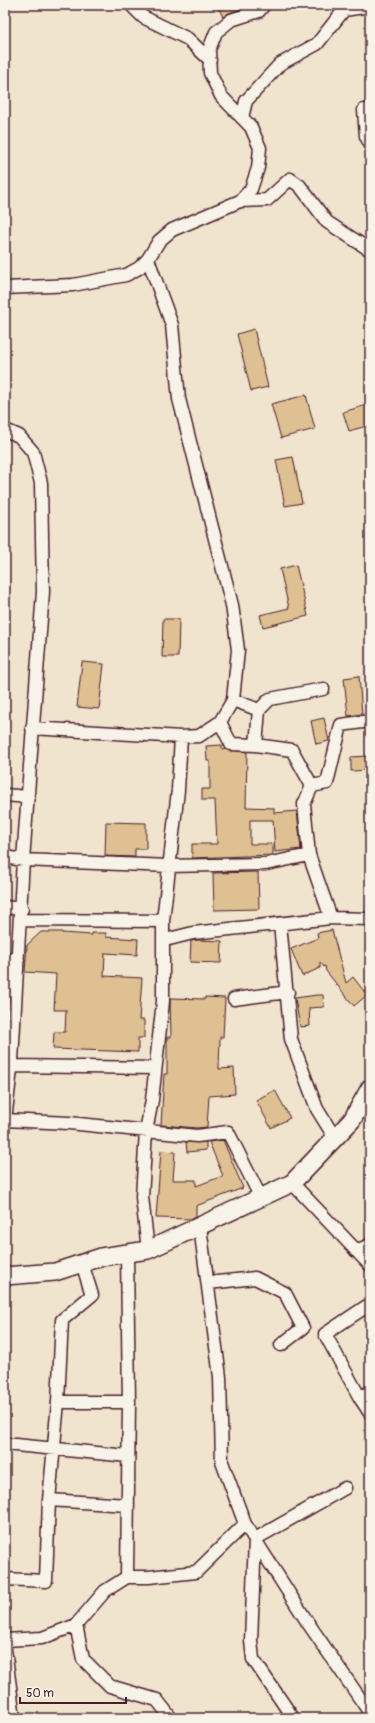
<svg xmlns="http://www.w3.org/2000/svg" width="375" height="1723" font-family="Pangolin,sans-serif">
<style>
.building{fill:#dec092;stroke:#4a1f2b}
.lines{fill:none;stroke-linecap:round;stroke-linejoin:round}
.street-casing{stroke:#4a1f2b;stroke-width:15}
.secondary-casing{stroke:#4a1f2b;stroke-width:20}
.street{stroke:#f7f3e8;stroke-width:12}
.secondary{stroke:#f7f3e8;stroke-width:17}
</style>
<rect width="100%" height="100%" fill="#f0e4ce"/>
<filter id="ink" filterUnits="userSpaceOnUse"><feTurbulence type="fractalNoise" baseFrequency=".025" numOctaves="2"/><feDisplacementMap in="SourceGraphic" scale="8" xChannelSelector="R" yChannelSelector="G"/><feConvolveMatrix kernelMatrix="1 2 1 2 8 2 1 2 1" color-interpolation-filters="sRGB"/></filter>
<g filter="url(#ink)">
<path class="building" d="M 217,5 L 253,5 L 229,13 L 223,17 Z
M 254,329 L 268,387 L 251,391 L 237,334 Z
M 306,395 L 315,429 L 281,438 L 271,404 Z
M 370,404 L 370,425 L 349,431 L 343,412 Z
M 293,457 L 302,503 L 285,506 L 276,460 Z
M 296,565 L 308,616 L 263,627 L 260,615 L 289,608 L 280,569 Z
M 163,619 L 179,619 L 178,657 L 162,657 Z
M 82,662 L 104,664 L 99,709 L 77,707 Z
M 359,676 L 362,714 L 348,716 L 344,678 Z
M 324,718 L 329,741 L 316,744 L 311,721 Z
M 222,745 L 222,749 L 247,752 L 246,807 L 274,808 L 274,813 L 297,811 L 301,849 L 275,852 L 273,820 L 250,820 L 250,844 L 273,844 L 273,855 L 192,858 L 192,844 L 217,844 L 215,800 L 202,800 L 202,789 L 210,789 L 210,761 L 207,761 L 206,746 Z
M 370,756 L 370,770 L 351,771 L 351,757 Z
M 106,822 L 146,823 L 146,849 L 135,849 L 135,857 L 105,856 Z
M 258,872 L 259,909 L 214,910 L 213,873 Z
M 332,930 L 346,983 L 353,977 L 367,995 L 354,1006 L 326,971 L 325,966 L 324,967 L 320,962 L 320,968 L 302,976 L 291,949 L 318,938 L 317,933 Z
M 41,932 L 62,932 L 62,933 L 92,935 L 92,933 L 106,933 L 106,937 L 138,939 L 137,955 L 105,953 L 104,976 L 142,978 L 139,1020 L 144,1020 L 144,1038 L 138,1038 L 138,1052 L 53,1049 L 54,1032 L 65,1032 L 66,1010 L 54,1010 L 56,974 L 25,972 L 27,945 Z
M 197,940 L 222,941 L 221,963 L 190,962 L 191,941 Z
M 317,995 L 323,995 L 324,1007 L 309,1008 L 310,1026 L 300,1027 L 295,998 Z
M 205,997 L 225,998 L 223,1037 L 220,1037 L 219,1069 L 234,1068 L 235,1094 L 209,1096 L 207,1127 L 197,1128 L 161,1125 L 164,1074 L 167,1074 L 167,1037 L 171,1037 L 170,998 L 205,999 Z
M 275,1090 L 290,1118 L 271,1128 L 256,1100 Z
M 223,1140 L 243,1188 L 196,1206 L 196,1217 L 192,1219 L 156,1218 L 161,1151 L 175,1152 L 173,1180 L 196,1180 L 196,1186 L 223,1176 L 209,1142 Z
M 186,1142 L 206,1142 L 206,1150 L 187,1152 Z"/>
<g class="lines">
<g class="street-casing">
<path id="street" d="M 131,5 L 143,17 L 188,39 L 210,60
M 364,110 L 366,136 L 370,144
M 242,118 L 246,101 L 280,64 L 317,44 L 344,10 L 370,6
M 240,201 L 251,189 L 258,168 L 260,148 L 251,127 L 221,96 L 210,73 L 209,50 L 216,32 L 231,20 L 259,11 L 264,5
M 5,288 L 73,285 L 126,275 L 139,268 L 148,259 L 159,241 L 172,230 L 240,201 L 267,200 L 290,179 L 300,186 L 327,222 L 370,250
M 5,430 L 19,436 L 33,452 L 41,483 L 43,592 L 23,860 L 12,1061 L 5,1120
M 233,700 L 259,710 L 270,699 L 323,689
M 220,722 L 231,744 L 256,745 L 259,710
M 32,728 L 181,737 L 199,736 L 220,722 L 233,700 L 238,650 L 232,605 L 179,399 L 172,325 L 148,259
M 256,745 L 292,750 L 312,786 L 327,783 L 341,725 L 370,721
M 312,786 L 304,804 L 309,855 L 331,918 L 370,919
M 5,795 L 28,797
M 5,857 L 23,860 L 169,866 L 266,864 L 309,855
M 5,907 L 22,909
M 21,920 L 163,921
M 280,924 L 291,1039 L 317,1109 L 335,1138
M 165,940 L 193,933 L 331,918
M 5,960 L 18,960
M 234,999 L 288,992
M 12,1066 L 155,1068
M 5,1120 L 69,1123 L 197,1136 L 228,1132 L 260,1196
M 292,1183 L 370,1265
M 200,1227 L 220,1377 L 222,1462 L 245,1524 L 308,1623 L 370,1713
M 148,1250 L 142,1197 L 146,1131 L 152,1100 L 163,1001 L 163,921 L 178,790 L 181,737
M 356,1251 L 370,1245
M 127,1253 L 129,1402 L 127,1577
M 208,1283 L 255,1278 L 285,1293 L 303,1328 L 281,1345
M 370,1304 L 325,1334 L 360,1398 L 370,1392
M 360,1398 L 370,1413
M 58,1402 L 129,1402
M 5,1444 L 128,1456
M 49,1500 L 58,1402 L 62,1320 L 92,1295 L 82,1263
M 5,1579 L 46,1581 L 49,1500 L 128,1505
M 76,1625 L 83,1659 L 110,1686 L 157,1700 L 171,1718
M 5,1640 L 42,1638 L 76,1625 L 105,1591 L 127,1577 L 149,1577 L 196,1572 L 245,1524
M 5,1649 L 14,1718
M 293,1718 L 253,1659 L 251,1641 L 255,1539 L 345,1488"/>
</g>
<g class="secondary-casing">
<path id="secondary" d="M 5,1276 L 55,1272 L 101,1257 L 148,1250 L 292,1183 L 352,1120 L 370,1088"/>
</g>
<use href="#street" class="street"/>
<use href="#secondary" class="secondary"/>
</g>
</g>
<rect width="375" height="1723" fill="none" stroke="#f7f3e8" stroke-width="20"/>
<rect x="10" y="10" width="355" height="1703" fill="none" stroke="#4a1f2b" stroke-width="1.5" filter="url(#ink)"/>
<path d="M20 1697v6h106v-6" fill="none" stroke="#4a1f2b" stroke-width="2"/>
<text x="26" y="1697" font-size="12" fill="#4a1f2b" stroke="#f7f3e8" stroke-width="3" paint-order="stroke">50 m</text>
</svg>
